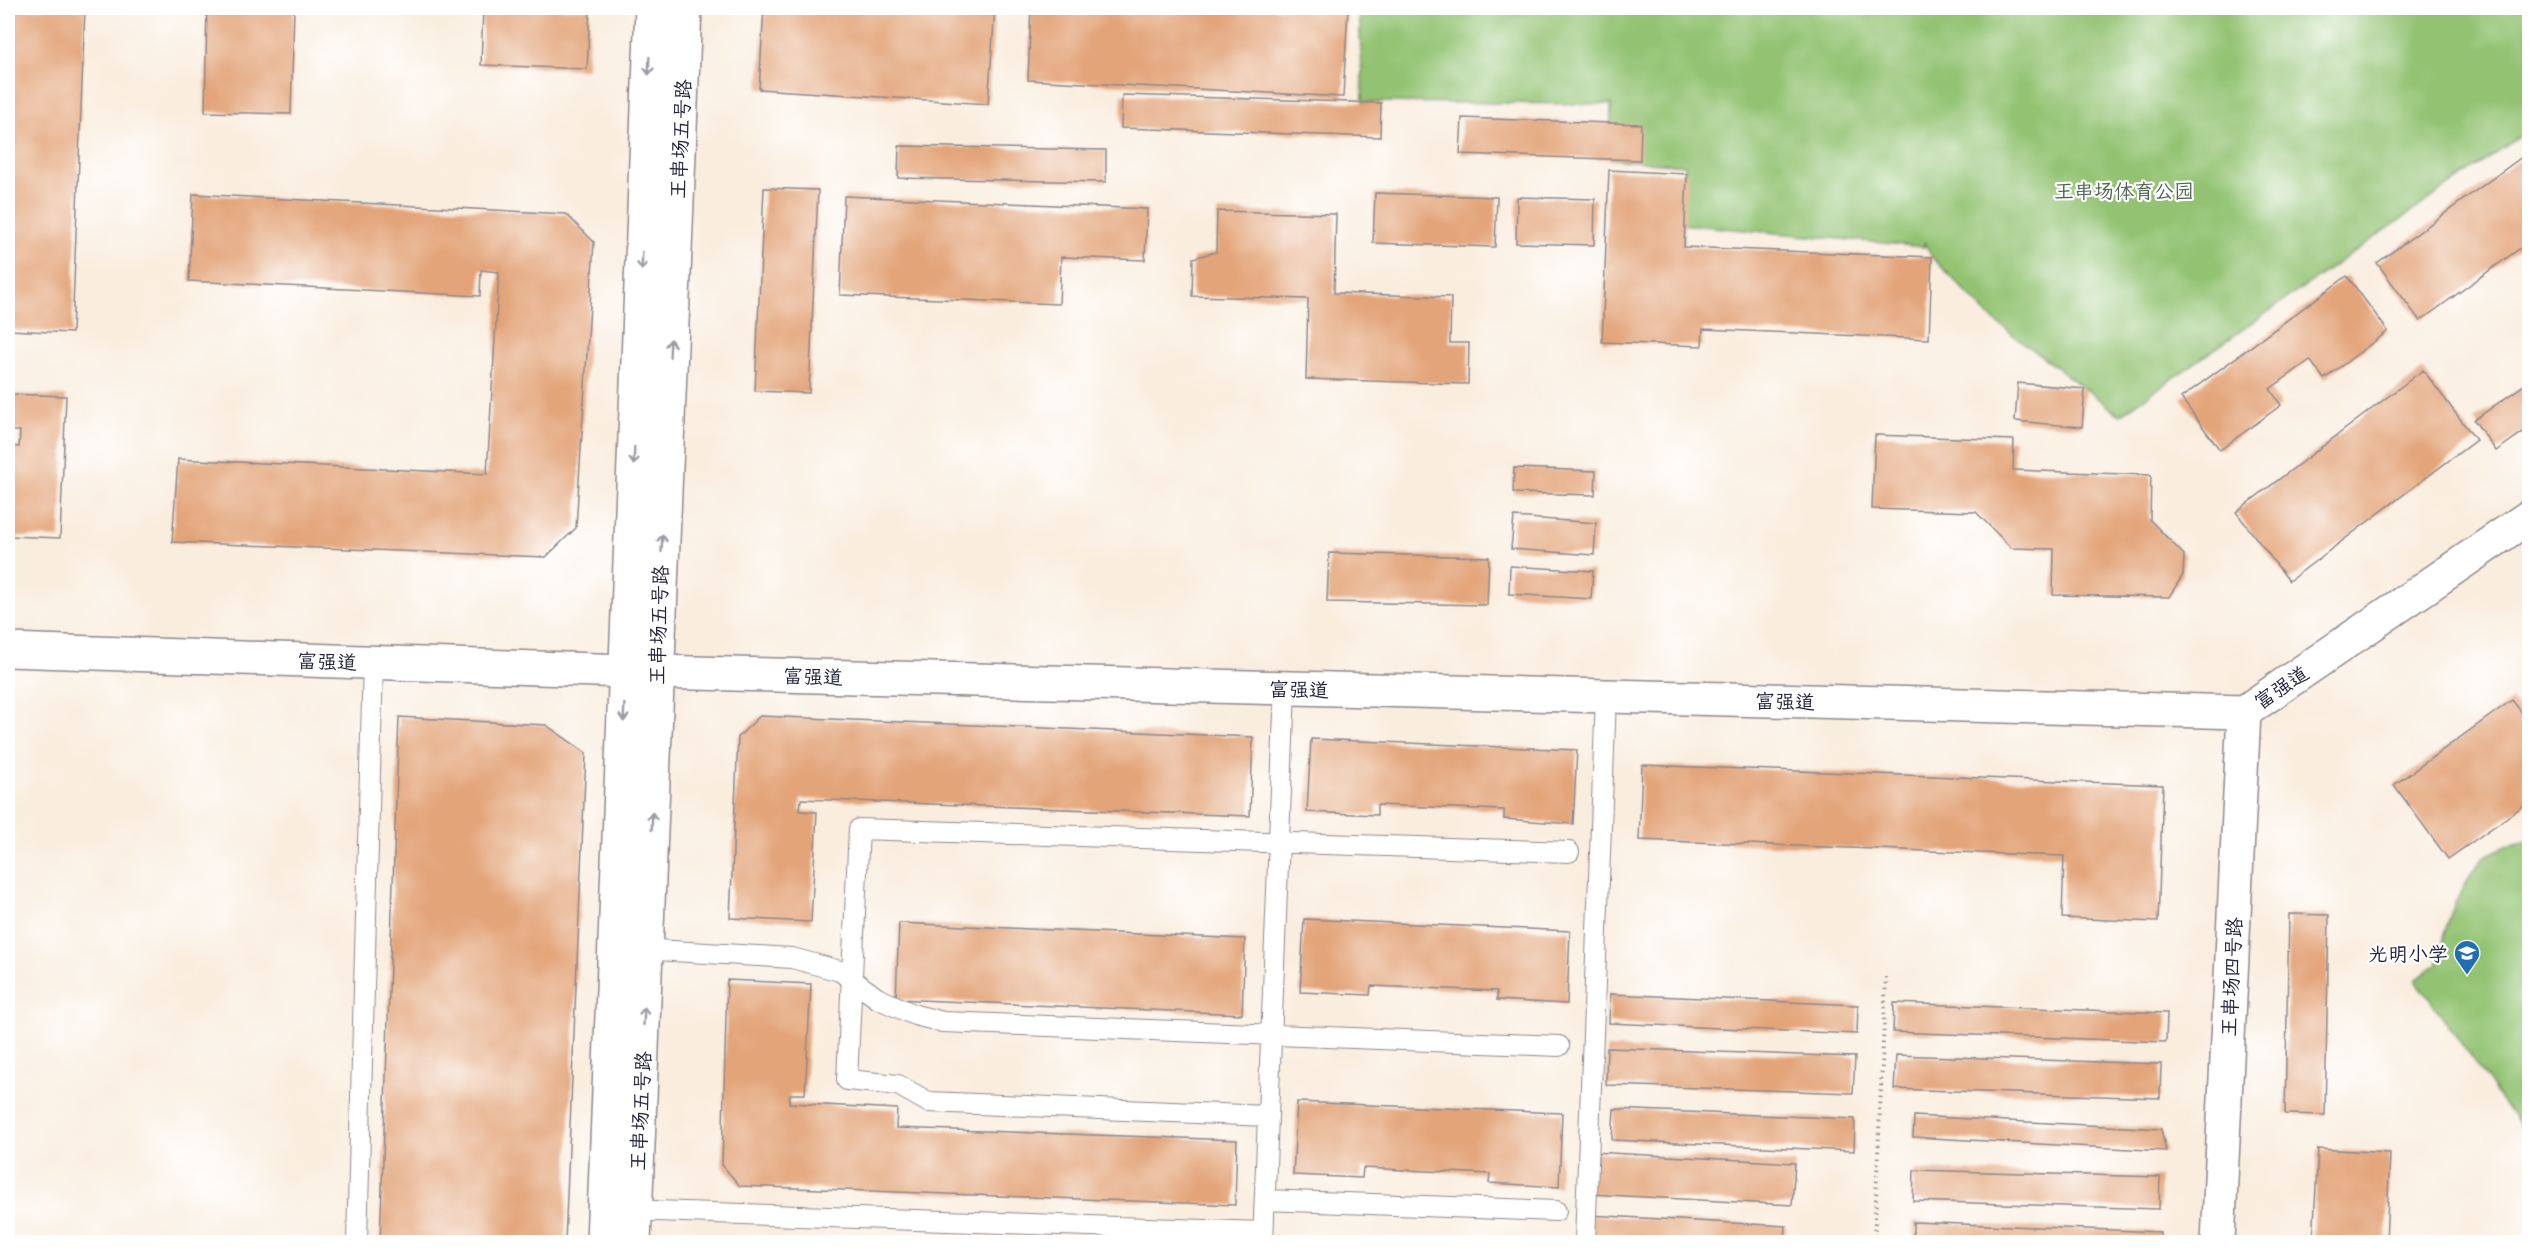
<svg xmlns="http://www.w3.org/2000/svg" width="2537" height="1250" font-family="'Patrick Hand','LXGW WenKai TC',sans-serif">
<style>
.green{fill:#93c372;stroke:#5a7256;stroke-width:1.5}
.building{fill:#e3a479}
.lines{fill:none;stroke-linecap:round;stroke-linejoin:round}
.service-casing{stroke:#8e888c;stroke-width:22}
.minor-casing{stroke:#8e888c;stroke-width:36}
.tertiary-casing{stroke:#8e888c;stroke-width:36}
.path{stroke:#8e888c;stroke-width:4;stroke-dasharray:1.5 4.5;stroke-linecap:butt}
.service{stroke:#fff;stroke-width:20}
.minor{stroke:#fff;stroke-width:33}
.tertiary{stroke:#fff;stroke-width:33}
.oneway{stroke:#9c9ca7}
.labels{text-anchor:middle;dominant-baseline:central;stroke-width:4.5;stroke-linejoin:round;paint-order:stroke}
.street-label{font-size:20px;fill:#22223b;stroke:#fff}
.park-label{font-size:20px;fill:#4f6251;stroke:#fff}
.poi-label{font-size:20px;fill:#22223b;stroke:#fff;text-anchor:end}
</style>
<rect width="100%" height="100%" fill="#fff"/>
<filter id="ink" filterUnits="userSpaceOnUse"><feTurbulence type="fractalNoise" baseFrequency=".0167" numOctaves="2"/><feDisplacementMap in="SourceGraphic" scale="12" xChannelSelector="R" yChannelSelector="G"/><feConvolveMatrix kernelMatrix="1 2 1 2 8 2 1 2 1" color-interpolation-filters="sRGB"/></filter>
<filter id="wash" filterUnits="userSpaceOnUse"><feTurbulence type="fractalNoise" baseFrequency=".008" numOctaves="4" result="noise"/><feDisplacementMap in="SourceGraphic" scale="24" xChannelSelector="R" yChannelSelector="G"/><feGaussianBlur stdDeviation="1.35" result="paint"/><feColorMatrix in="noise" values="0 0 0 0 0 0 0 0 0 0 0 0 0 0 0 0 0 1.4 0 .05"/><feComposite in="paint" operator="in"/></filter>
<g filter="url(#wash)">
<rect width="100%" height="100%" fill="#f9edde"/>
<path class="green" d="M 1359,8 L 2529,8 L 2529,130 L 2120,415 L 1992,319 L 1932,257 L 1924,242 L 1924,247 L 1681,224 L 1685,165 L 1611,159 L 1611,104 L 1363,102 Z
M 2529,841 L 2529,1139 L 2416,980 L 2438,963 L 2444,933 L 2455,903 L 2474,869 L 2487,855 L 2506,846 Z"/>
<g id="blocks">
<path class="building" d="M 8,8 L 85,8 L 72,333 L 8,330 Z
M 207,8 L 294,8 L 291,114 L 205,112 Z
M 483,8 L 590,8 L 587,69 L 481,65 Z
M 764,8 L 995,8 L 988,104 L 759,89 Z
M 1031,8 L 1348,8 L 1343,97 L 1028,80 Z
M 1122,95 L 1381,103 L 1380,137 L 1121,128 Z
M 1462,118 L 1641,124 L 1640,160 L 1460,154 Z
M 899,146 L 1106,150 L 1106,182 L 898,178 Z
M 2530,151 L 2530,241 L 2420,321 L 2377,263 Z
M 1609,170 L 1687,174 L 1684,247 L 1932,257 L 1929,339 L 1703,329 L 1702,346 L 1602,342 Z
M 764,188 L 818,190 L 809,393 L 755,391 Z
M 1375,193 L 1497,197 L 1495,247 L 1373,243 Z
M 193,194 L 566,214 L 594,242 L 576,528 L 546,557 L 172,542 L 178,459 L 487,474 L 499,272 L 481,270 L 480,296 L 189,281 Z
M 844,196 L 1147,209 L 1145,260 L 1061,257 L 1059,304 L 840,295 Z
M 1517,197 L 1595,199 L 1594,245 L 1516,243 Z
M 1217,211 L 1336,214 L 1334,293 L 1451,297 L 1450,343 L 1469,343 L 1468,384 L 1306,379 L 1308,299 L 1192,296 L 1193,258 L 1216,252 Z
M 2347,276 L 2388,331 L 2324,379 L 2310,360 L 2270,389 L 2281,405 L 2220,450 L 2181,398 Z
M 2423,370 L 2476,440 L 2289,581 L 2236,512 Z
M 2530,381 L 2530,427 L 2496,451 L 2474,420 Z
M 2018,383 L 2085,389 L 2082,427 L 2015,421 Z
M 8,394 L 66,396 L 60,538 L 8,536 L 8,446 L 19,447 L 20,431 L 8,431 Z
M 1875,435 L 2014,440 L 2013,470 L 2151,475 L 2150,520 L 2184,555 L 2183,575 L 2169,597 L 2053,595 L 2054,549 L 2011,548 L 1976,512 L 1872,509 Z
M 1514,468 L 1596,471 L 1595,495 L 1513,493 Z
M 1514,517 L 1596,523 L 1594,555 L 1511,549 Z
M 1329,553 L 1489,557 L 1487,605 L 1327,602 Z
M 1510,566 L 1593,571 L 1591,599 L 1509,594 Z
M 2512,700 L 2530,723 L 2530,801 L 2448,859 L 2394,785 Z
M 760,716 L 1253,737 L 1250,816 L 801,799 L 800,811 L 817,812 L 811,922 L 730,918 L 738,737 Z
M 399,717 L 546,725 L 586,753 L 565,1242 L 380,1242 Z
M 1311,739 L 1577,750 L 1573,824 L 1504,819 L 1504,810 L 1377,805 L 1377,815 L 1307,812 Z
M 1642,765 L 2163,785 L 2158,922 L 2062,918 L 2064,856 L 1639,840 Z
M 2289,914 L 2329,915 L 2325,1115 L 2285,1114 Z
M 1304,919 L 1570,931 L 1567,1004 L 1497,1000 L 1497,991 L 1371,986 L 1370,995 L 1300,992 Z
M 899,923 L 1245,939 L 1242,1014 L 896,999 Z
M 727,980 L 811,984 L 805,1094 L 790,1094 L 789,1103 L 897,1109 L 896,1128 L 1237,1140 L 1235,1205 L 740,1186 L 722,1165 Z
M 1610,994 L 1858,1005 L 1857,1034 L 1609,1023 Z
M 1894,1003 L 2167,1013 L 2166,1042 L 1893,1032 Z
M 1607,1048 L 1855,1057 L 1853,1093 L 1606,1085 Z
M 1896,1055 L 2161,1064 L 2160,1098 L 1894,1089 Z
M 1297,1102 L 1562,1113 L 1559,1187 L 1489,1183 L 1490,1174 L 1363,1168 L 1362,1178 L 1293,1175 Z
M 1614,1109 L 1855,1119 L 1854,1151 L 1612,1140 Z
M 1914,1116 L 2161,1129 L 2166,1151 L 1913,1137 Z
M 2318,1149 L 2390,1153 L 2386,1242 L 2313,1242 Z
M 1592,1152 L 1795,1163 L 1792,1205 L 1590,1194 Z
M 1914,1170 L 2160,1177 L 2159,1209 L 1913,1201 Z
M 1588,1215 L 1786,1226 L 1785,1242 L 1587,1242 Z
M 1913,1222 L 2160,1232 L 2160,1242 L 1913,1242 Z"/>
</g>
</g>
<g filter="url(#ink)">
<use href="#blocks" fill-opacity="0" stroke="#8e888c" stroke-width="1.5"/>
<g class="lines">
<g class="service-casing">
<path id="service" d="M 638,949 L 792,958 L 840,971 L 877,998 L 915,1015 L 943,1022 L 1559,1046
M 1268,1116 L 928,1102 L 898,1085 L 847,1080 L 859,829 L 1569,852
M 1265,1200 L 1556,1211
M 627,1210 L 1263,1232
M 357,1242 L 373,663
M 1263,1242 L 1285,689
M 1585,1242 L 1606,697"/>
</g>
<g class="minor-casing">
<path id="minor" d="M 8,650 L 656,672 L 2244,712 L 2530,516
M 2218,1242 L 2244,712"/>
</g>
<g class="tertiary-casing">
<path id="tertiary" d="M 603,1242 L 652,8
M 634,1242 L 685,8"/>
</g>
<path class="path" d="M 1874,1242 L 1886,977"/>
<use href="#service" class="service"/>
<use href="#minor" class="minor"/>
<use href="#tertiary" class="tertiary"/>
</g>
<defs><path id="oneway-shaft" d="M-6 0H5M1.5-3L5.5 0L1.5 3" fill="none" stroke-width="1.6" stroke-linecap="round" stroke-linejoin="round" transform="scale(1.5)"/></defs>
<g class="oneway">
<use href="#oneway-shaft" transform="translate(649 66) rotate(92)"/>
<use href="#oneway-shaft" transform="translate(642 261) rotate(92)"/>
<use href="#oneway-shaft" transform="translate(670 348) rotate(-87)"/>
<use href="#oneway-shaft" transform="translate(634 456) rotate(92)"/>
<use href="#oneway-shaft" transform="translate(662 543) rotate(-87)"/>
<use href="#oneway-shaft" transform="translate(624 713) rotate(92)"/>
<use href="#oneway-shaft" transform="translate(652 821) rotate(-88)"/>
<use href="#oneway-shaft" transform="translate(644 1016) rotate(-87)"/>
</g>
</g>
<defs>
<g id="school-pin" transform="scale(1.35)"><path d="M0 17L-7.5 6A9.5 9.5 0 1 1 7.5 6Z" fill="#1f6fb2" stroke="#fff"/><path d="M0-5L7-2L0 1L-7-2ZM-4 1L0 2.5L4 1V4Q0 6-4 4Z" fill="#fff"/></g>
</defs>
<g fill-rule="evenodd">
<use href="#school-pin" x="2467" y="953"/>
</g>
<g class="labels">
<g class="street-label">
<text transform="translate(680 139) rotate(-87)">王串场五号路</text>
<text transform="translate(658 625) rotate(-88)">王串场五号路</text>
<text transform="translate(327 661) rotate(2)">富强道</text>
<text transform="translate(813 676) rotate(2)">富强道</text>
<text transform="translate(2281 687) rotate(-34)">富强道</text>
<text transform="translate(1299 689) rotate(1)">富强道</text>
<text transform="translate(1785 701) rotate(1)">富强道</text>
<text transform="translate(2231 977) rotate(-87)">王串场四号路</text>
<text transform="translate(640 1111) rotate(-87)">王串场五号路</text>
</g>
<g class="park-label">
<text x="2124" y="190">王串场体育公园</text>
</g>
<g class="poi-label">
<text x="2448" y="953">光明小学</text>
</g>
</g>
<rect width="2537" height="1250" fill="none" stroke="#fff" stroke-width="30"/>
</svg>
